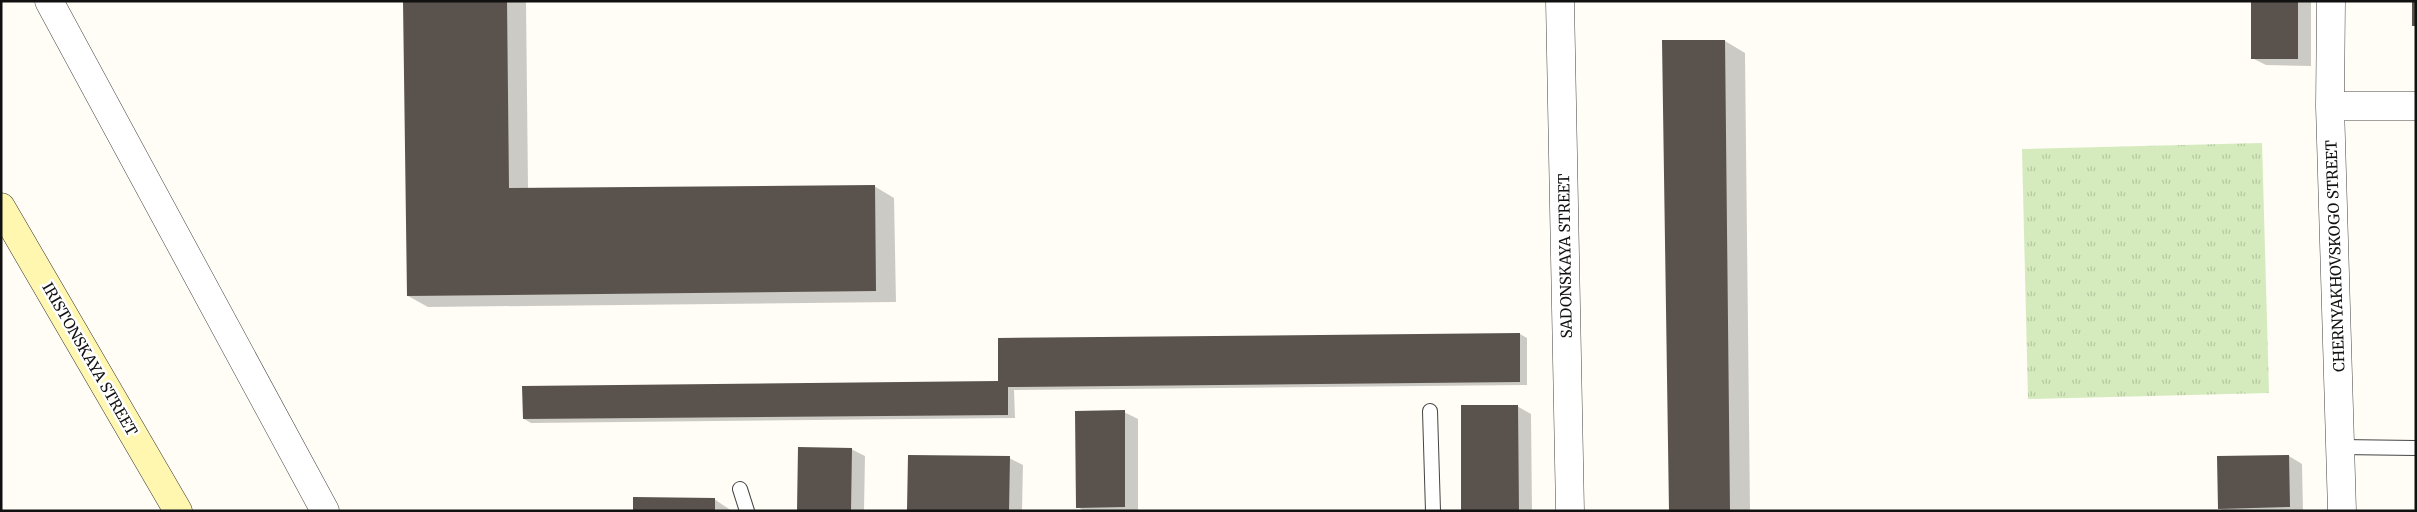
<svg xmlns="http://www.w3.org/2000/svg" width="2417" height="512" font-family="Merriweather,serif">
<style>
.park{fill:url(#park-tufts)}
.shadow{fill:#0003}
.building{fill:#5a524d}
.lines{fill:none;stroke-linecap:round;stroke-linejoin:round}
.lane-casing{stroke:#444;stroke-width:16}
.street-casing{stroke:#444;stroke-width:29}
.secondary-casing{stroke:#333;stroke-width:29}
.lane{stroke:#fff;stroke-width:14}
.street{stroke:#fff;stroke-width:28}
.secondary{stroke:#fff6b0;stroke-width:28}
.labels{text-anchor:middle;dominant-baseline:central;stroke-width:5;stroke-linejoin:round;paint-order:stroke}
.street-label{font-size:15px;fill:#111;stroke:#fff}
</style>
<defs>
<pattern id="park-tufts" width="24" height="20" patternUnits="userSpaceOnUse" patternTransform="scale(1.25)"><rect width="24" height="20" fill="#d5ebbd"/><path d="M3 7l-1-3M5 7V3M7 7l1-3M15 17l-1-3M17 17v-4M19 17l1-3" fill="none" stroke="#b6c8a1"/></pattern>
</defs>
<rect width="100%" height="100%" fill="#fffdf5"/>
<path class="park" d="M 2262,143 L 2269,393 L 2028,399 L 2022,149 Z"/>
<path class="shadow" d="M 405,1 L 526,1 L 528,189 L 874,186 L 894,198 L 896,302 L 428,307 L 408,296 Z
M 2252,1 L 2311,1 L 2311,66 L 2266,65 L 2252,58 Z
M 1725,41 L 1745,53 L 1750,511 L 1670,511 Z
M 1520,334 L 1527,338 L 1527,385 L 1014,390 L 1015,418 L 531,423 L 524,419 L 999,382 Z
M 1517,406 L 1531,414 L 1532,511 L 1463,511 Z
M 1124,412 L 1138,419 L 1138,511 L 1084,511 L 1078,507 Z
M 851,449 L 865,456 L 864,511 L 798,511 Z
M 2289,456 L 2302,464 L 2303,511 L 2223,511 L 2219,508 Z
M 1009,458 L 1023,465 L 1022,511 L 908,510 Z
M 714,499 L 732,511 L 634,511 Z"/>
<path class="building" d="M 403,1 L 507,1 L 509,188 L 875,185 L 876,291 L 407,296 Z
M 2251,1 L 2298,1 L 2298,59 L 2251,59 Z
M 2412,1 L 2416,1 L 2416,26 L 2412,26 Z
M 1662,40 L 1725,40 L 1730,511 L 1669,511 Z
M 1520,333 L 1520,382 L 1008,387 L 1008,415 L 523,419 L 522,386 L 998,381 L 998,338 Z
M 1461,405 L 1518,405 L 1519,511 L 1461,511 Z
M 1125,410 L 1125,507 L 1076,508 L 1075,411 Z
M 798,447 L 852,448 L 851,511 L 797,511 Z
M 908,455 L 1010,456 L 1009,511 L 907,510 Z
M 2289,455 L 2290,507 L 2218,509 L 2217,456 Z
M 633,497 L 715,498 L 715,511 L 633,511 Z"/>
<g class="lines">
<g class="lane-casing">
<path id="lane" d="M 1430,411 L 1433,511
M 2340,447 L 2416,448
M 740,489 L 747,511"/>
</g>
<g class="street-casing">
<path id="street" d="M 49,1 L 325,511
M 1560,1 L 1570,511
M 2331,1 L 2330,106 L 2342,511
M 2330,106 L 2416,106"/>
</g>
<g class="secondary-casing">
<path id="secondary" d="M 1,207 L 178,511"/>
</g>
<use href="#lane" class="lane"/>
<use href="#street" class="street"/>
<use href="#secondary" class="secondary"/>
</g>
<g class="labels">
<g class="street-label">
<text transform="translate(1565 256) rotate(-91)">SADONSKAYA STREET</text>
<text transform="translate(2335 256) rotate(-92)">CHERNYAKHOVSKOGO STREET</text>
<text transform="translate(90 359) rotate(60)">IRISTONSKAYA STREET</text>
</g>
</g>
<rect width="2417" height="512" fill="none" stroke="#111111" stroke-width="5"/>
</svg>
